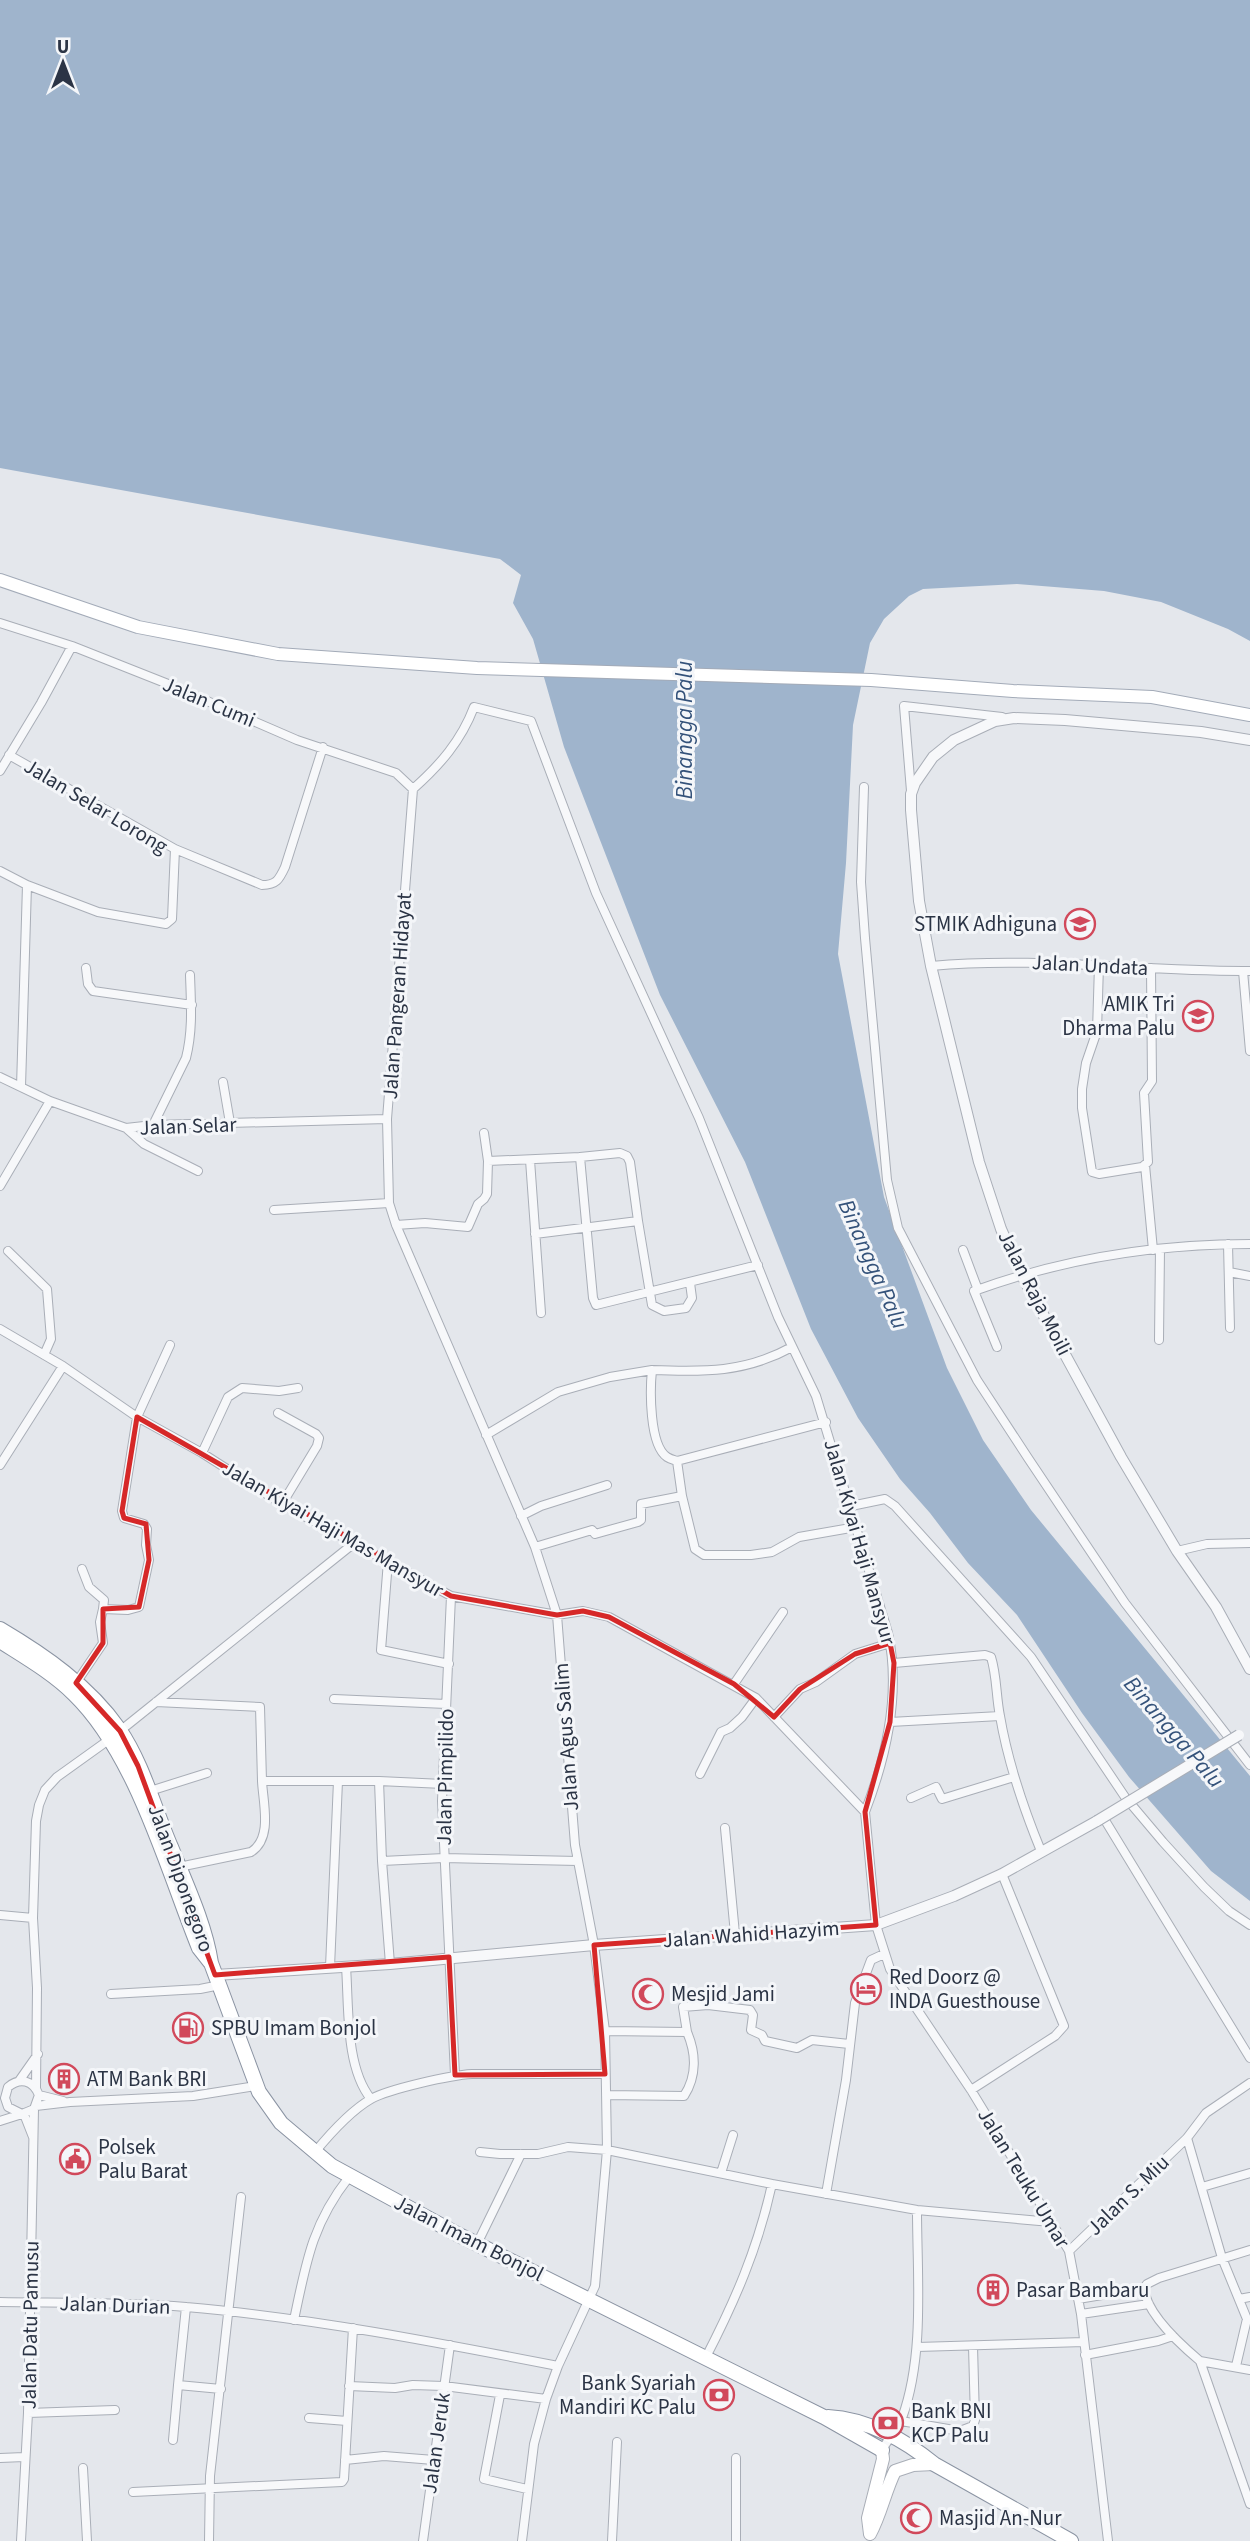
<svg xmlns="http://www.w3.org/2000/svg" width="1250" height="2541" font-family="'Source Sans 3',sans-serif">
<style>
.water{fill:#9fb4cc}
.lines{fill:none;stroke-linecap:round;stroke-linejoin:round}
.minor-casing{stroke:#a9aeb7;stroke-width:10}
.tertiary-casing{stroke:#a9aeb7;stroke-width:12}
.secondary-casing{stroke:#a9aeb7;stroke-width:14}
.primary-casing{stroke:#a3abb8;stroke-width:14}
.trunk-casing{stroke:#8b94a3;stroke-width:16}
.minor{stroke:#f7f8fa;stroke-width:8}
.tertiary{stroke:#f7f8fa;stroke-width:10}
.secondary{stroke:#fff;stroke-width:12}
.primary{stroke:#fff;stroke-width:12}
.trunk{stroke:#fff;stroke-width:14}
.tertiary-bridge-casing{stroke:#a9aeb7;stroke-width:12;stroke-linecap:butt}
.tertiary-bridge{stroke:#f7f8fa;stroke-width:10}
.marked{fill:none;stroke:#d62828;stroke-width:5;stroke-linejoin:round}
.labels{text-anchor:middle;dominant-baseline:central;stroke-width:6;stroke-linejoin:round;paint-order:stroke}
.street-label{font-size:21px;fill:#2b3445;stroke:#f4f6f9}
.poi-label{font-size:21px;fill:#2b3445;stroke:#f4f6f9;text-anchor:start}
.water-label{font-size:23px;font-style:italic;fill:#34527a;stroke:#f4f6f9}
</style>
<rect width="100%" height="100%" fill="#e4e7ec"/>
<path class="water" d="M 0,0 L 1250,0 L 1250,641 L 1228,629 L 1161,602 L 1104,591 L 1017,584 L 923,589 L 909,596 L 884,619 L 870,643 L 853,725 L 846,863 L 838,954 L 884,1197 L 947,1368 L 983,1440 L 1031,1510 L 1250,1776 L 1250,1901 L 1211,1871 L 1129,1777 L 1082,1713 L 1017,1615 L 968,1563 L 930,1513 L 900,1479 L 858,1418 L 811,1329 L 745,1162 L 660,995 L 564,747 L 533,639 L 513,603 L 521,575 L 500,559 L 0,468 Z"/>
<g class="lines">
<g class="minor-casing">
<path id="minor" d="M 0,623 L 72,646 L 168,684 L 297,740 L 396,773 L 413,789
M 9,755 L 175,849 L 172,919 L 166,924 L 98,912 L 27,885
M 0,771 L 41,703 L 72,646
M 864,787 L 861,882 L 865,938 L 887,1180 L 898,1228 L 977,1380 L 1028,1458 L 1125,1603 L 1250,1765
M 413,789 L 387,1119 L 389,1203 L 396,1225 L 535,1547 L 557,1615 L 575,1845 L 594,1945 L 605,2031 L 607,2150 L 595,2286 L 558,2366 L 546,2399 L 534,2444 L 522,2541
M 413,789 C 440,765 461,741 474,707 L 531,721 L 596,893 L 699,1118 L 778,1317 L 816,1396 L 888,1633 C 901,1693 887,1755 865,1812
M 911,791 L 904,706 L 1002,717
M 175,849 L 262,885 C 276,885 279,880 285,867 L 323,747
M 0,871 L 27,885 L 21,1087
M 1099,965 L 1097,1031 L 1086,1063 L 1082,1089 L 1082,1108 L 1092,1172 L 1099,1174 L 1142,1167 L 1148,1162 L 1144,1093 L 1152,1081 L 1151,968
M 931,966 C 1038,956 1143,972 1250,971
M 86,968 L 88,984 L 93,991 L 192,1005
M 1243,971 L 1250,1051
M 0,1077 L 50,1101 L 126,1128 L 153,1125 L 387,1119
M 223,1082 L 230,1123
M 153,1125 L 186,1058 C 193,1030 191,1004 190,975
M 126,1128 L 144,1144 L 198,1171
M 530,1160 L 541,1313
M 488,1161 L 580,1157 L 593,1298 L 596,1305 L 758,1265
M 1145,1165 L 1153,1250
M 0,1186 L 50,1101
M 274,1210 L 389,1203
M 638,1221 L 652,1305 L 664,1311 L 686,1308 L 692,1298 L 690,1283
M 396,1225 L 425,1223 L 468,1227 L 478,1204 L 484,1199 L 487,1194 L 488,1161 L 484,1133
M 535,1234 L 638,1221 L 630,1162 L 627,1156 L 620,1153 L 580,1157
M 1228,1244 L 1230,1328
M 963,1250 L 978,1290
M 8,1251 L 47,1289 L 51,1339 L 44,1355
M 1229,1272 L 1250,1276
M 0,1329 L 63,1366 L 137,1417 L 202,1453 L 282,1504 L 451,1596 L 557,1615 L 583,1611 L 609,1617 L 756,1698 L 865,1812 L 876,1925 L 890,1969 L 971,2090 L 1069,2251 L 1081,2314 L 1108,2541
M 1159,1340 L 1160,1249
M 997,1347 L 974,1291 C 1062,1259 1156,1244 1250,1244
M 652,1370 C 704,1372 745,1373 792,1347
M 278,1413 L 316,1434 L 319,1438 L 317,1446 L 282,1504
M 486,1435 L 558,1392 L 610,1377 L 652,1370 C 650,1389 649,1445 667,1457 C 670,1459 674,1460 677,1461 L 682,1496 L 695,1549 L 704,1555 L 751,1555 L 772,1552 L 799,1537 L 856,1527
M 202,1453 L 228,1397 L 242,1388 L 279,1391 L 298,1388
M 677,1461 L 826,1422
M 0,1465 L 63,1366
M 851,1506 L 885,1499 L 895,1506 L 1031,1657 L 1125,1797 L 1163,1842 L 1204,1887 L 1229,1911 L 1250,1925
M 521,1516 L 541,1506 L 607,1485
M 535,1547 L 592,1530 L 595,1534 L 638,1522 L 641,1520 L 641,1504 L 682,1496
M 1177,1551 L 1207,1544 L 1250,1543
M 388,1561 L 381,1650 L 449,1664
M 82,1569 L 89,1587 L 104,1600 L 103,1609
M 451,1596 L 442,1801 L 455,2075
M 894,1663 L 985,1655 L 991,1657 C 997,1676 996,1697 1000,1716 C 1008,1763 1023,1807 1041,1851
M 76,1683 L 103,1643 L 100,1622 L 103,1609 L 128,1610 L 139,1607 L 149,1560 L 146,1545 L 147,1529 L 144,1524 L 124,1518 L 122,1511 L 137,1417 L 170,1345
M 734,1684 L 783,1612
M 334,1699 L 446,1704
M 156,1702 L 260,1707 L 262,1781
M 774,1717 L 800,1689 L 816,1682 L 855,1654 L 890,1643
M 890,1722 L 1000,1716
M 700,1774 L 721,1732 L 730,1728 L 742,1717 L 756,1698
M 338,1781 L 379,1781
M 150,1791 L 207,1773
M 911,1798 L 936,1787 L 942,1799 L 1014,1777
M 1103,1817 L 1250,2058
M 725,1828 L 735,1934
M 382,1861 L 444,1858 L 578,1861
M 179,1867 L 251,1852 C 273,1838 263,1803 262,1781 L 338,1781 L 330,1967
M 0,1915 L 33,1918
M 390,1964 L 382,1861 L 379,1781 L 443,1784
M 346,1967 C 349,2006 345,2067 371,2099
M 111,1994 L 200,1989 L 220,1985
M 605,2031 L 687,2032 L 683,2007 L 708,2005 L 750,2010 L 753,2015 L 751,2030 L 762,2035 L 765,2041 L 797,2048 L 812,2040 L 849,2044
M 19,2081 L 38,2054
M 36,2089 L 37,1988 L 33,1918 L 36,1821 L 39,1805 L 45,1790 L 57,1777 L 110,1739 L 353,1544
M 971,2090 L 1055,2036 L 1064,2026 L 1002,1874
M 39,2095 L 63,2101
M 606,2095 L 684,2096 C 697,2076 696,2053 687,2032
M 36,2106 L 70,2102 L 193,2096 L 256,2086
M 24,2114 L 33,2137
M 0,2121 L 22,2114
M 315,2152 C 329,2135 352,2110 371,2099 C 389,2089 451,2075 472,2074 L 605,2074
M 480,2152 L 500,2154 L 538,2154 L 568,2147 L 607,2150 L 772,2184 L 917,2210 L 1051,2222
M 721,2173 L 733,2135
M 1202,2187 L 1250,2173
M 826,2194 L 846,2080 L 855,2003 L 871,1960 L 884,1954
M 477,2244 L 521,2154
M 1250,2250 L 1159,2278 L 1147,2284 L 1144,2288 C 1146,2313 1181,2345 1200,2361 L 1250,2504
M 1069,2251 L 1187,2138
M 1078,2299 L 1144,2288
M 1239,2299 L 1250,2297
M 0,2302 C 62,2303 124,2302 186,2307 C 311,2318 435,2342 558,2366
M 186,2307 L 178,2385 L 221,2389
M 1081,2314 L 1149,2304
M 294,2320 C 306,2263 312,2224 349,2177
M 917,2347 L 1084,2342
M 1085,2355 L 1158,2341 L 1173,2336
M 705,2359 C 735,2301 758,2248 772,2184
M 1200,2361 L 1250,2370
M 1236,2366 L 1247,2319 L 1222,2258 L 1187,2138 L 1206,2113 L 1250,2083
M 349,2386 L 395,2388 L 413,2385 L 444,2386 L 546,2399
M 500,2395 L 484,2479 L 527,2489
M 28,2413 L 115,2410
M 309,2418 L 347,2421
M 901,2421 L 960,2431 L 973,2426 L 975,2420 L 973,2346
M 173,2440 L 178,2385
M 882,2450 C 888,2439 898,2429 902,2418 C 925,2355 917,2276 917,2210
M 0,2458 L 24,2457
M 736,2458 L 736,2541
M 345,2460 L 384,2456 L 434,2460
M 83,2468 L 87,2541
M 133,2492 L 342,2482 L 344,2479 L 353,2328
M 21,2541 L 28,2413 L 34,2109 L 39,2095 C 33,2080 20,2077 8,2087 L 5,2098 L 8,2107 L 22,2114 L 34,2109
M 209,2541 L 210,2476 L 241,2197
M 423,2541 L 450,2345
M 612,2541 L 617,2442"/>
</g>
<g class="tertiary-casing">
<path id="tertiary" d="M 1250,740 L 1201,732 L 1065,720 L 1014,718 L 995,721 L 954,740 L 933,757 L 915,783 L 911,794 L 911,810 L 919,901 L 931,966 L 979,1162 L 1001,1229 L 1021,1274 L 1121,1457 L 1177,1551 L 1216,1607 L 1250,1669
M 215,1975 L 390,1964 L 594,1945 L 876,1925 L 954,1896 L 1002,1874 L 1097,1821"/>
</g>
<g class="secondary-casing">
<path id="secondary" d="M 870,2534 C 881,2514 885,2491 895,2471 L 913,2465 L 934,2464
M 870,2534 L 868,2518 L 883,2459 L 882,2450"/>
</g>
<g class="primary-casing">
<path id="primary" d="M 0,580 L 138,627 L 278,654 L 477,668 L 871,680 L 1013,691 L 1152,697 L 1250,715"/>
</g>
<g class="trunk-casing">
<path id="trunk" d="M 0,1629 C 44,1655 89,1686 119,1729 C 143,1764 154,1808 171,1847 C 186,1884 205,1924 211,1963 L 259,2092 L 281,2123 L 332,2166 L 457,2234 L 824,2417 L 882,2450
M 0,1641 C 25,1657 53,1673 74,1694 C 136,1754 167,1869 199,1948 L 210,1962
M 828,2417 C 867,2419 905,2440 934,2464 L 1071,2541"/>
</g>
<use href="#minor" class="minor"/>
<use href="#tertiary" class="tertiary"/>
<use href="#secondary" class="secondary"/>
<use href="#primary" class="primary"/>
<use href="#trunk" class="trunk"/>
<g class="tertiary-bridge-casing">
<path id="tertiary-bridge" d="M 1097,1821 L 1239,1735"/>
</g>
<use href="#tertiary-bridge" class="tertiary-bridge"/>
</g>
<path class="marked" d="M 137,1417 L 451,1596 L 557,1615 L 583,1611 L 609,1617 L 734,1684 L 774,1717 L 800,1689 L 855,1654 L 890,1643 L 894,1663 L 890,1722 L 865,1812 L 876,1925 L 594,1945 L 605,2074 L 455,2075 L 449,1957 L 215,1975 L 138,1766 L 120,1731 L 76,1683 L 103,1643 L 103,1609 L 139,1607 L 149,1560 L 146,1524 L 124,1518 L 122,1511 Z"/>
<defs>
<g id="university-ring" transform="scale(1.575)"><circle r="9.5" fill="#f4f6f9" stroke="#d1495b" stroke-width="1.5"/><path d="M0-5L7-2L0 1L-7-2ZM-4 1L0 2.5L4 1V4Q0 6-4 4Z" fill="#d1495b"/></g>
<g id="hotel-ring" transform="scale(1.575)"><circle r="9.5" fill="#f4f6f9" stroke="#d1495b" stroke-width="1.5"/><path d="M-6-4.5h1.5V1H6V5H4.5V3h-9V5H-6ZM-4 0a1.8 1.8 0 1 1 3.6 0ZM.5 0V-2.5h3Q6-2.5 6 0Z" fill="#d1495b"/></g>
<g id="mosque-ring" transform="scale(1.575)"><circle r="9.5" fill="#f4f6f9" stroke="#d1495b" stroke-width="1.5"/><path d="M3.5-4.9A6 6 0 1 0 3.5 4.9A5 5 0 1 1 3.5-4.9Z" fill="#d1495b"/></g>
<g id="fuel-ring" transform="scale(1.575)"><circle r="9.5" fill="#f4f6f9" stroke="#d1495b" stroke-width="1.5"/><path d="M-5.5-6h7V0h2V4h1.3V-2.5L3-4.5l.8-.8L6-3V5H2.5V1h-1V6h-7ZM-4.2-4.7v3.2H.2V-4.7Z" fill="#d1495b"/></g>
<g id="building-ring" transform="scale(1.575)"><circle r="9.5" fill="#f4f6f9" stroke="#d1495b" stroke-width="1.5"/><path d="M-4-6H4V6H1V3H-1V6H-4ZM-2.5-4.3h1.7v1.8h-1.7ZM.8-4.3h1.7v1.8H.8ZM-2.5-1h1.7V.8h-1.7ZM.8-1h1.7V.8H.8Z" fill="#d1495b"/></g>
<g id="civic-ring" transform="scale(1.575)"><circle r="9.5" fill="#f4f6f9" stroke="#d1495b" stroke-width="1.5"/><path d="M-.6-6.5H3V-4.5H.6V-3L4-1V1h2V6H-6V1h2V-1L-.6-3ZM-1.2 2.5V6h2.4V2.5Z" fill="#d1495b"/></g>
<g id="bank-ring" transform="scale(1.575)"><circle r="9.5" fill="#f4f6f9" stroke="#d1495b" stroke-width="1.5"/><path d="M-6-4H6V4H-6ZM0-2.3a2.3 2.3 0 1 0 0 4.6a2.3 2.3 0 1 0 0-4.6Z" fill="#d1495b"/></g>
</defs>
<g fill-rule="evenodd">
<use href="#university-ring" x="1080" y="924"/>
<use href="#university-ring" x="1198" y="1016"/>
<use href="#hotel-ring" x="866" y="1989"/>
<use href="#mosque-ring" x="648" y="1994"/>
<use href="#fuel-ring" x="188" y="2028"/>
<use href="#building-ring" x="64" y="2079"/>
<use href="#civic-ring" x="75" y="2159"/>
<use href="#building-ring" x="993" y="2290"/>
<use href="#bank-ring" x="719" y="2395"/>
<use href="#bank-ring" x="888" y="2423"/>
<use href="#mosque-ring" x="916" y="2518"/>
</g>
<g class="labels">
<g class="street-label">
<text transform="translate(209 702) rotate(23)">Jalan Cumi</text>
<text transform="translate(96 806) rotate(31)">Jalan Selar Lorong</text>
<text transform="translate(1090 965) rotate(3)">Jalan Undata</text>
<text transform="translate(397 996) rotate(-86)">Jalan Pangeran Hidayat</text>
<text transform="translate(188 1126) rotate(-2)">Jalan Selar</text>
<text transform="translate(1035 1293) rotate(63)">Jalan Raja Moili</text>
<text transform="translate(333 1529) rotate(30)">Jalan Kiyai Haji Mas Mansyur</text>
<text transform="translate(860 1542) rotate(74)">Jalan Kiyai Haji Mansyur</text>
<text transform="translate(566 1737) rotate(-94)">Jalan Agus Salim</text>
<text transform="translate(445 1777) rotate(-89)">Jalan Pimpilido</text>
<text transform="translate(181 1878) rotate(70)">Jalan Diponegoro</text>
<text transform="translate(751 1934) rotate(-4)">Jalan Wahid Hazyim</text>
<text transform="translate(1024 2178) rotate(59)">Jalan Teuku Umar</text>
<text transform="translate(1128 2195) rotate(-44)">Jalan S. Miu</text>
<text transform="translate(469 2238) rotate(27)">Jalan Imam Bonjol</text>
<text transform="translate(115 2305) rotate(2)">Jalan Durian</text>
<text transform="translate(30 2325) rotate(-89)">Jalan Datu Pamusu</text>
<text transform="translate(436 2443) rotate(-82)">Jalan Jeruk</text>
</g>
<g class="poi-label">
<text x="1057" y="924" text-anchor="end">STMIK Adhiguna</text>
<text x="1175" y="1004" text-anchor="end">AMIK Tri<tspan x="1175" dy="24">Dharma Palu</tspan></text>
<text x="889" y="1977">Red Doorz @<tspan x="889" dy="24">INDA Guesthouse</tspan></text>
<text x="671" y="1994">Mesjid Jami</text>
<text x="211" y="2028">SPBU Imam Bonjol</text>
<text x="87" y="2079">ATM Bank BRI</text>
<text x="98" y="2147">Polsek<tspan x="98" dy="24">Palu Barat</tspan></text>
<text x="1016" y="2290">Pasar Bambaru</text>
<text x="696" y="2383" text-anchor="end">Bank Syariah<tspan x="696" dy="24">Mandiri KC Palu</tspan></text>
<text x="911" y="2411">Bank BNI<tspan x="911" dy="24">KCP Palu</tspan></text>
<text x="939" y="2518">Masjid An-Nur</text>
</g>
<g class="water-label">
<text transform="translate(684 730) rotate(-90)">Binangga Palu</text>
<text transform="translate(873 1264) rotate(66)">Binangga Palu</text>
<text transform="translate(1174 1732) rotate(49)">Binangga Palu</text>
</g>
</g>
<g transform="translate(63 63)" stroke="#f4f6f9" stroke-width="5" paint-order="stroke">
<path d="M0-5L12 26L0 18L-12 26Z" fill="#2b3445"/>
<text y="-10" font-size="19" font-weight="bold" text-anchor="middle" fill="#2b3445">U</text>
</g>
</svg>
